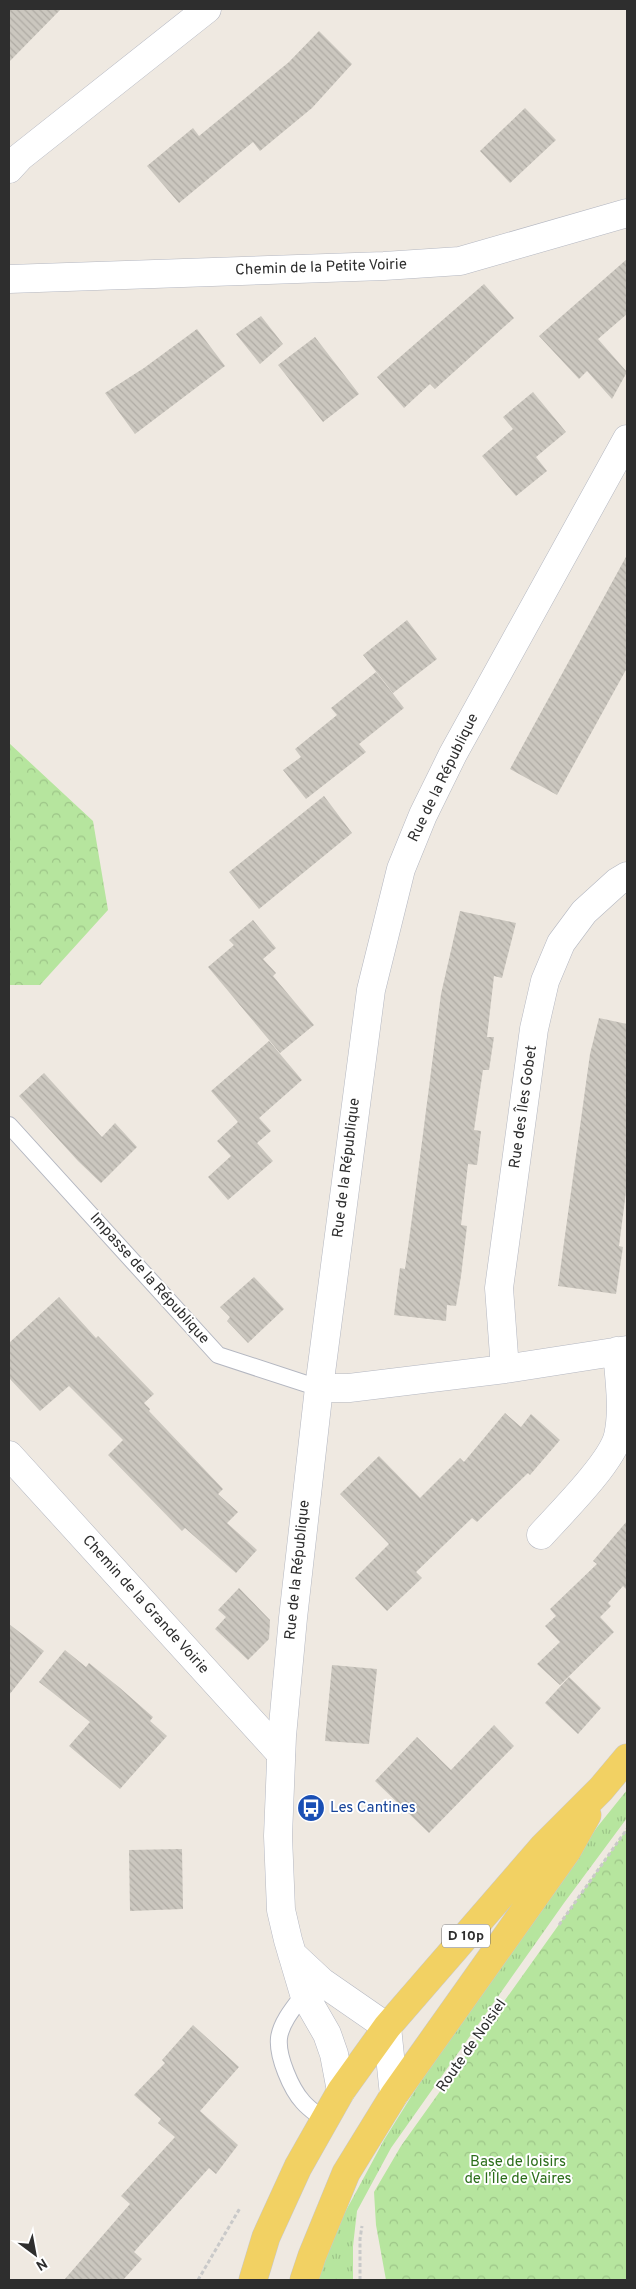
<svg xmlns="http://www.w3.org/2000/svg" width="636" height="2289" font-family="Overpass,sans-serif">
<style>
.grass{fill:url(#grass-tufts)}
.forest{fill:url(#forest-crowns)}
.building{fill:url(#building-back-hatch)}
.lines{fill:none;stroke-linecap:round;stroke-linejoin:round}
.lane-casing{stroke:#b4b7c1;stroke-width:18}
.street-casing{stroke:#b4b7c1;stroke-width:29}
.secondary-casing{stroke:#b4b7c1;stroke-width:29}
.primary-casing{stroke:#c9c9c9;stroke-width:29}
.path{stroke:#c9c9c9;stroke-width:3;stroke-dasharray:4 2.5;stroke-linecap:butt}
.lane{stroke:#fff;stroke-width:16}
.street{stroke:#fff;stroke-width:28}
.secondary{stroke:#fff;stroke-width:28}
.primary{stroke:#f2d163;stroke-width:28}
.labels{text-anchor:middle;dominant-baseline:central;stroke-width:4;stroke-linejoin:round;paint-order:stroke}
.shield{fill:#fff;stroke:#6d6d6d;stroke-width:1}
.shield-label{font-size:14px;font-weight:bold;fill:#2e2e2e}
.street-label{font-size:15px;fill:#2e2e2e;stroke:#fff}
.transit-label{font-size:15px;fill:#164399;stroke:#fff;text-anchor:start}
.park-label{font-size:15px;fill:#2c6e1b;stroke:#fff}
</style>
<defs>
<pattern id="grass-tufts" width="24" height="20" patternUnits="userSpaceOnUse" patternTransform="scale(1.25)"><rect width="24" height="20" fill="#b6e59e"/><path d="M3 7l-1-3M5 7V3M7 7l1-3M15 17l-1-3M17 17v-4M19 17l1-3" fill="none" stroke="#9dc588"/></pattern>
<pattern id="forest-crowns" width="20" height="18" patternUnits="userSpaceOnUse" patternTransform="scale(1.25)"><rect width="20" height="18" fill="#b6e59e"/><path d="M2 6a3 3 0 1 1 6 0M12 15a3 3 0 1 1 6 0" fill="none" stroke="#9dc588"/></pattern>
<pattern id="building-back-hatch" width="6" height="6" patternUnits="userSpaceOnUse" patternTransform="scale(1.25)"><rect width="6" height="6" fill="#cbc7bf"/><path d="M-1 5l2 2M0 0l6 6M5-1l2 2" fill="none" stroke="#afaba4"/></pattern>
</defs>
<rect width="100%" height="100%" fill="#efe9e1"/>
<path class="grass" d="M 627,1790 L 627,1818 L 564,1903 L 391,2148 L 357,2211 L 353,2246 L 353,2280 L 318,2280 L 339,2223 L 355,2194 L 384,2140 L 444,2044 L 517,1938 L 598,1826 Z"/>
<path class="forest" d="M 9,743 L 93,821 L 108,910 L 40,985 L 9,985 Z
M 627,1829 L 627,2280 L 386,2280 L 376,2225 L 374,2192 L 401,2146 Z"/>
<path class="building" d="M 9,9 L 61,9 L 9,62 Z
M 319,31 L 352,64 L 312,108 L 260,151 L 253,142 L 179,203 L 147,166 L 193,128 L 199,136 L 289,62 Z
M 525,108 L 556,140 L 510,183 L 480,151 Z
M 627,259 L 627,314 L 598,339 L 627,372 L 612,399 L 587,371 L 579,379 L 539,336 Z
M 484,284 L 514,318 L 435,389 L 430,384 L 404,408 L 377,377 Z
M 261,316 L 283,344 L 260,364 L 236,334 Z
M 197,329 L 225,366 L 135,434 L 105,393 L 144,368 Z
M 315,337 L 359,394 L 323,422 L 278,365 Z
M 533,392 L 566,432 L 536,457 L 547,471 L 516,496 L 482,456 L 513,429 L 503,417 Z
M 627,555 L 627,668 L 557,795 L 510,769 Z
M 407,620 L 437,659 L 393,693 L 363,655 Z
M 376,672 L 404,708 L 359,744 L 366,752 L 306,799 L 283,770 L 301,757 L 295,749 L 337,715 L 331,708 Z
M 324,796 L 352,833 L 259,909 L 229,872 Z
M 460,911 L 516,923 L 502,978 L 494,976 L 487,1037 L 494,1037 L 489,1070 L 483,1070 L 474,1130 L 481,1131 L 477,1165 L 468,1164 L 461,1225 L 467,1226 L 461,1276 L 456,1306 L 447,1305 L 446,1321 L 394,1315 L 400,1268 L 405,1269 L 415,1196 L 441,994 Z
M 253,920 L 276,948 L 263,959 L 276,973 L 273,976 L 314,1025 L 280,1053 L 208,967 L 234,945 L 229,940 Z
M 599,1018 L 627,1024 L 627,1184 L 619,1246 L 623,1247 L 616,1294 L 558,1286 L 590,1054 Z
M 269,1041 L 302,1080 L 259,1118 L 271,1131 L 257,1143 L 273,1161 L 228,1200 L 208,1177 L 231,1156 L 217,1141 L 238,1122 L 211,1091 Z
M 44,1073 L 102,1137 L 115,1123 L 137,1147 L 101,1183 L 78,1161 L 19,1096 Z
M 254,1277 L 284,1309 L 248,1343 L 227,1321 L 230,1317 L 220,1307 Z
M 59,1297 L 96,1338 L 98,1336 L 154,1394 L 144,1403 L 150,1409 L 149,1411 L 223,1489 L 218,1494 L 238,1512 L 227,1523 L 257,1550 L 236,1573 L 185,1528 L 182,1531 L 108,1455 L 123,1440 L 69,1386 L 40,1411 L 9,1378 L 9,1343 Z
M 505,1413 L 521,1427 L 531,1414 L 560,1440 L 530,1475 L 528,1473 L 477,1522 L 472,1518 L 416,1572 L 422,1578 L 387,1611 L 355,1578 L 389,1544 L 340,1494 L 379,1456 L 420,1498 L 460,1458 L 464,1462 Z
M 627,1521 L 627,1590 L 623,1586 L 608,1603 L 611,1606 L 600,1617 L 614,1632 L 560,1685 L 537,1664 L 560,1642 L 545,1626 L 556,1616 L 550,1609 L 597,1564 L 593,1561 Z
M 239,1588 L 270,1620 L 269,1639 L 248,1660 L 215,1629 L 226,1617 L 218,1610 Z
M 9,1624 L 44,1651 L 9,1695 Z
M 65,1650 L 86,1667 L 89,1663 L 120,1688 L 153,1717 L 150,1721 L 167,1736 L 120,1789 L 69,1746 L 90,1722 L 39,1682 Z
M 332,1665 L 377,1669 L 369,1744 L 325,1741 Z
M 569,1677 L 601,1708 L 578,1734 L 545,1703 Z
M 494,1725 L 514,1746 L 429,1833 L 375,1781 L 417,1737 L 451,1770 Z
M 182,1849 L 183,1909 L 130,1911 L 129,1850 Z
M 193,2025 L 239,2067 L 200,2111 L 238,2145 L 216,2174 L 209,2168 L 134,2252 L 142,2259 L 123,2280 L 64,2280 L 130,2204 L 121,2196 L 175,2137 L 158,2123 L 161,2119 L 134,2095 L 165,2063 L 162,2060 Z"/>
<g class="lines">
<g class="lane-casing">
<path id="lane" d="M 9,1125 L 218,1355 L 319,1388
M 304,1994 C 295,2006 281,2022 279,2038 C 277,2056 291,2089 303,2102 C 309,2109 317,2114 324,2120"/>
</g>
<g class="street-casing">
<path id="street" d="M 9,279 L 384,266 L 460,261 L 627,213
M 505,1369 L 499,1288 L 534,1029 L 545,981 L 561,943 L 584,912 L 617,882 L 627,876
M 319,1388 L 349,1388 L 505,1369 L 627,1350
M 9,1455 L 281,1754
M 541,1535 C 561,1513 612,1462 618,1436 C 624,1409 619,1378 617,1351"/>
</g>
<g class="secondary-casing">
<path id="secondary" d="M 9,169 L 20,157 L 207,9
M 292,1954 L 322,1982 L 387,2027 L 394,2095
M 341,2091 L 334,2054 L 327,2034 L 304,1994 L 288,1940 L 281,1910 L 278,1836 L 282,1736 L 293,1618 L 319,1388 L 371,990 L 401,869 L 423,815 L 453,754 L 627,439"/>
</g>
<g class="primary-casing">
<path id="primary" d="M 253,2280 L 266,2237 L 298,2167 L 341,2091 L 387,2027 L 543,1847 L 601,1789 L 627,1758
M 304,2280 L 312,2256 L 346,2173 L 394,2095 L 567,1851 L 587,1815"/>
</g>
<path class="path" d="M 559,1925 L 627,1829
M 198,2280 L 240,2208
M 360,2280 L 360,2239 L 362,2226"/>
<use href="#lane" class="lane"/>
<use href="#street" class="street"/>
<use href="#secondary" class="secondary"/>
<use href="#primary" class="primary"/>
</g>
<defs>
<g id="bus-disc" transform="scale(1.4375)"><circle r="9.5" fill="#1a4fb4" stroke="#fff"/><path d="M-5-6H5V4H4V6H2V4H-2V6H-4V4H-5ZM-3.5-4V0h7V-4ZM-3.5 1.2v1.5H-2V1.2ZM2 1.2v1.5H3.5V1.2Z" fill="#fff"/></g>
</defs>
<g fill-rule="evenodd">
<use href="#bus-disc" x="311" y="1808"/>
</g>
<g class="labels">
<rect class="shield" x="442" y="1924.5" width="48" height="23" rx="4"/>
<g class="shield-label">
<text x="466" y="1936">D 10p</text>
</g>
<g class="street-label">
<text transform="translate(321 268) rotate(-2)">Chemin de la Petite Voirie</text>
<text transform="translate(444 778) rotate(-64)">Rue de la République</text>
<text transform="translate(524 1107) rotate(-82)">Rue des Îles Gobet</text>
<text transform="translate(347 1168) rotate(-83)">Rue de la République</text>
<text transform="translate(149 1279) rotate(48)">Impasse de la République</text>
<text transform="translate(298 1570) rotate(-84)">Rue de la République</text>
<text transform="translate(145 1605) rotate(48)">Chemin de la Grande Voirie</text>
<text transform="translate(472 2046) rotate(-55)">Route de Noisiel</text>
</g>
<g class="transit-label">
<text x="330" y="1808">Les Cantines</text>
</g>
<g class="park-label">
<text x="518" y="2162">Base de loisirs<tspan x="518" dy="17">de l'Île de Vaires</tspan></text>
</g>
</g>
<rect width="636" height="2289" fill="none" stroke="#2e2e2e" stroke-width="20"/>
<g transform="translate(35 2254) rotate(148)" stroke="#ffffff" stroke-width="4" paint-order="stroke">
<path d="M0-4L9 19L0 12L-9 19Z" fill="#2e2e2e"/>
<text y="-8" font-size="14" font-weight="bold" text-anchor="middle" fill="#2e2e2e">N</text>
</g>
</svg>
